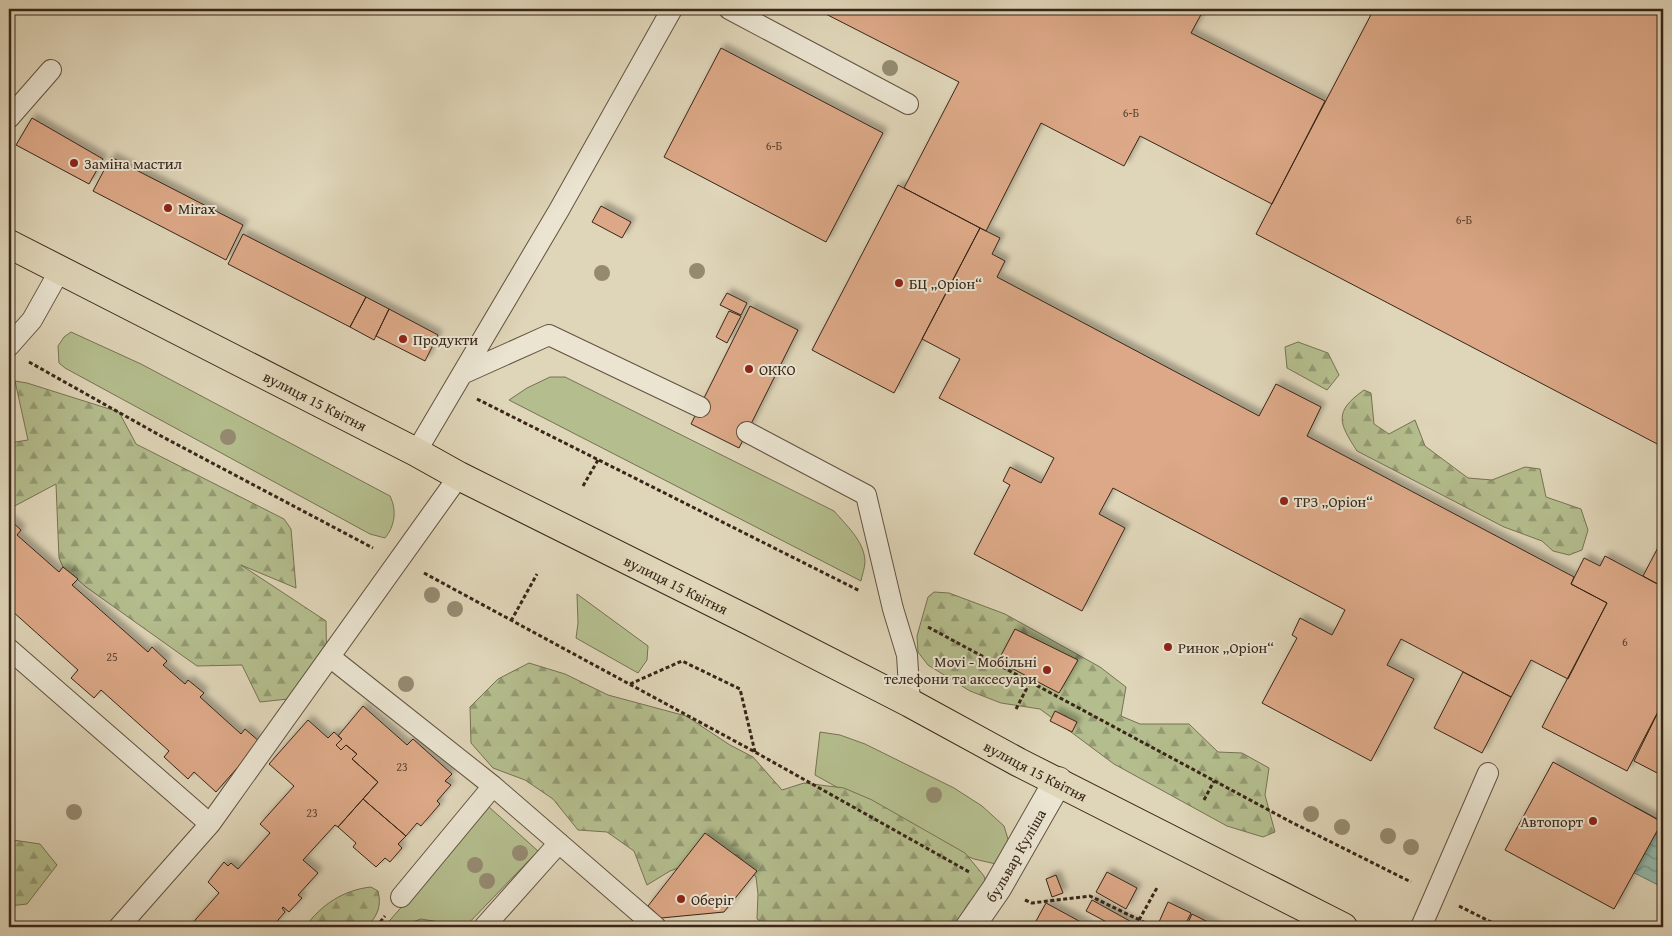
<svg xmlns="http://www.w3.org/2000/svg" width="1672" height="936" font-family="'Gentium Book Plus',serif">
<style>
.green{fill:#b4bd8d;stroke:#767252}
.forest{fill:url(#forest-firs);stroke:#767252}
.water{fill:url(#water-waves);stroke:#707e70}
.building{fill:#dca887;stroke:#392618;filter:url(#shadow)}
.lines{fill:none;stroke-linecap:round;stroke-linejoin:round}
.service-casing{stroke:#625240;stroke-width:22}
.minor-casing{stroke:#625240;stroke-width:30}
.trunk-casing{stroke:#392618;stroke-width:30}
.path{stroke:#392618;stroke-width:3;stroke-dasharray:4 2.5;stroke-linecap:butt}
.service{stroke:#eae4d1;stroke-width:20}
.minor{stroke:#eae4d1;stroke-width:28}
.trunk{stroke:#dfd5b8;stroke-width:28}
.tree{fill:#958a70}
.poi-dot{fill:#8f2418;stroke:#eae4d1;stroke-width:2}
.labels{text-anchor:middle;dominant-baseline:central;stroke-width:4;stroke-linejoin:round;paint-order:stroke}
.number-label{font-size:12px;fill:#624634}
.poi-label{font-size:15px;fill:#392618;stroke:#eae4d1;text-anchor:start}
.street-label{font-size:15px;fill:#392618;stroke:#eae4d1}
</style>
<defs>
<pattern id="forest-firs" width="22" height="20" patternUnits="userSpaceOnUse" patternTransform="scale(1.25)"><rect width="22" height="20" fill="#b4bd8d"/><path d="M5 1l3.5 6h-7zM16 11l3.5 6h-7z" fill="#939972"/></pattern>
<pattern id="water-waves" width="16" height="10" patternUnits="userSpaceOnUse" patternTransform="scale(1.25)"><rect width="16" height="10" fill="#94b9aa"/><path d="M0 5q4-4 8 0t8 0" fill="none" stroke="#7a9689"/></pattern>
<filter id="shadow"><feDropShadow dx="4.5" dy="-4.5" stdDeviation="2.5" flood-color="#0004"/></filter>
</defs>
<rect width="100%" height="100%" fill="#dfd5b8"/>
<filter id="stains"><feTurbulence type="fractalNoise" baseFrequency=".004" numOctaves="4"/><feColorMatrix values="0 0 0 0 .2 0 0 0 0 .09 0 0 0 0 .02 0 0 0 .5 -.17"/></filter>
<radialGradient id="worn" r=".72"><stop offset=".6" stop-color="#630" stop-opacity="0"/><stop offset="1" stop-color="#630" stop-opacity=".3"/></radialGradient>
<path class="green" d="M 71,332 L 141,364 L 390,496 C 397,510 395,526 385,538 L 370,534 L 65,368 L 59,363 L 58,346 L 64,337 Z
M 550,377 L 565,377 L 834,511 C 846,525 864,541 865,561 C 865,568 862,575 861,581 L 509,400 L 527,388 Z
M 577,594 L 648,646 L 647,660 L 638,673 L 576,638 L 578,623 Z
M 820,732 L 840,735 L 865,744 L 954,788 L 982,806 L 1004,826 L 1011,849 L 996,864 L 974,859 L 944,847 L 815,775 Z
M 489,807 L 538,851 L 465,927 L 384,927 Z"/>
<path class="forest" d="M 1298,342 L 1328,353 L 1339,375 L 1327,390 L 1287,368 L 1285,347 Z
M 15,381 L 27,383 L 119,412 L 136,444 L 284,519 L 291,529 L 296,588 L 241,565 L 326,621 L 327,678 L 297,698 L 260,702 L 242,665 L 197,666 L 86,587 L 63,567 L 59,558 L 56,484 L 9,509 L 9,443 L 28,440 Z
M 1364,390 L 1371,393 L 1374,424 L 1389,434 L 1415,420 L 1425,446 L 1468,478 L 1492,480 L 1525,467 L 1540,469 L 1546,497 L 1581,509 L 1588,530 L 1582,550 L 1569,555 L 1553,551 L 1542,541 L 1504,527 L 1357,451 C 1339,423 1333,412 1364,390 Z
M 934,592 L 949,593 L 1005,614 L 1100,667 L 1126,687 L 1121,716 L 1140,724 L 1189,724 L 1218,752 L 1242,753 L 1269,768 L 1265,795 L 1275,832 L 1263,837 L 1227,826 L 1114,764 L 1040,709 L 1001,703 L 970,691 L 928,665 L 918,652 L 917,636 L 928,597 Z
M 529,663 L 565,674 L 608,695 L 686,716 L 730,745 L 753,757 L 782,790 L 804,783 L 844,788 L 872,800 L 965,853 L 984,876 L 991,903 L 977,927 L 769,927 L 757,919 L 758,894 L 756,877 L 738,855 L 710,857 L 670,871 L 647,885 L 634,851 L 607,832 L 578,830 L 553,799 L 525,780 L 493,768 L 471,743 L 470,707 L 498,679 Z
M 9,836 L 13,840 L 40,844 L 57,865 L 27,904 L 9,906 Z
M 371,887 L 378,891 C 382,907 377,916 367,927 L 305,927 C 321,905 343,890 371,887 Z
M 421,919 L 452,924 L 452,927 L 399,927 Z"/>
<path class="water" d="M 1634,806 L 1663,822 L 1663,835 L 1661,840 L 1663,842 L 1663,876 L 1658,885 L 1607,859 Z"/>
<path class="building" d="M 816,9 L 1204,9 L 1191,33 L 1325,101 L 1272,204 L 1140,136 L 1124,166 L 1041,123 L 986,231 L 904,188 L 959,82 Z
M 1374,9 L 1663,9 L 1663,447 L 1256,234 Z
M 721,48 L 883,133 L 826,242 L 664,157 Z
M 32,118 L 103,159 L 89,184 L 16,145 Z
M 111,157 L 243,225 L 226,260 L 93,191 Z
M 898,185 L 980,228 L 894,393 L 812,350 Z
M 601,206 L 631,222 L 622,238 L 592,222 Z
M 980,228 L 1000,238 L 992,254 L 1005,261 L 997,277 L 1259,416 L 1276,384 L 1321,407 L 1307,436 L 1574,577 L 1571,584 L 1607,603 L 1568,679 L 1531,660 L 1511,697 L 1401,639 L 1387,665 L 1414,679 L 1371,761 L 1262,703 L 1297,638 L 1292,635 L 1300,618 L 1332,635 L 1345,610 L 1166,516 L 1113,488 L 1099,514 L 1125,528 L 1082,611 L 974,554 L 1010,485 L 1003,481 L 1010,467 L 1041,483 L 1054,458 L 939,398 L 960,359 L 922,339 Z
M 243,234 L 366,297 L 350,327 L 228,264 Z
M 727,293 L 747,303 L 741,315 L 720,305 Z
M 366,297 L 389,309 L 374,340 L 350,327 Z
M 750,306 L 798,330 L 739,448 L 691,424 Z
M 389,309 L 438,335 L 425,361 L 376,336 Z
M 729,311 L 741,316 L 727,343 L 716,337 Z
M 9,519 L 21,530 L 17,535 L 59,572 L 63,567 L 78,579 L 72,585 L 148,652 L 152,647 L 167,661 L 163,665 L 185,684 L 188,680 L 204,693 L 200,697 L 241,734 L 245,729 L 260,742 L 216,792 L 194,772 L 188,779 L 164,757 L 169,751 L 101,690 L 94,698 L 71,678 L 78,670 L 11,610 L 9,612 Z
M 1663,538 L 1663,587 L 1643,576 Z
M 1605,556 L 1663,587 L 1663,702 L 1627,771 L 1542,727 L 1607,603 L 1571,584 L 1584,558 L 1600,566 Z
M 1015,629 L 1078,660 L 1059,693 L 998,661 Z
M 1463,672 L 1511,697 L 1482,753 L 1434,728 Z
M 1663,702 L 1663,776 L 1634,761 Z
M 363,706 L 407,745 L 413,739 L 452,774 L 445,781 L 451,785 L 437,801 L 440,804 L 421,826 L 417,823 L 406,836 L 363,799 L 378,782 L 352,759 L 357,754 L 346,745 L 341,750 L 336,745 L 342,739 L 338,736 Z
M 1055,711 L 1077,722 L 1072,732 L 1050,721 Z
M 308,720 L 328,738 L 334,732 L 342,739 L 336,745 L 341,750 L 346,745 L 357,754 L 352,759 L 378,782 L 338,827 L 335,825 L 303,860 L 318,873 L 298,895 L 302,898 L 289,912 L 283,907 L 282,908 L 285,912 L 272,927 L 189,927 L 219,893 L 208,882 L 224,862 L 228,866 L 231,863 L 238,869 L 270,833 L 260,824 L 294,786 L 269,764 Z
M 1553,762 L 1662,822 L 1614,909 L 1505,850 Z
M 363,799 L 406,836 L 398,844 L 402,848 L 390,862 L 385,858 L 376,867 L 353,847 L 356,843 L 338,827 Z
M 705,833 L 757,871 L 724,912 L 661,918 L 648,906 Z
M 1107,872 L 1137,888 L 1126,909 L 1096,892 Z
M 1056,875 L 1063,893 L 1052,897 L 1046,879 Z
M 1092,900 L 1137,925 L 1136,927 L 1116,927 L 1086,911 Z
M 1168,902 L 1191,913 L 1184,927 L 1171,927 L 1159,922 Z
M 1046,903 L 1090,927 L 1047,927 L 1036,921 Z
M 1192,914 L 1218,927 L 1186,927 Z"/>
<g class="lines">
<g class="service-casing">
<path id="service" d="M 729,9 L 908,104
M 9,118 L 51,70
M 9,346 L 32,320 L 60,270
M 462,374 L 549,335 L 700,407
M 747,432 L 866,495 L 893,609 L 907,655 L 910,703
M 416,452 L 559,210 L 672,9
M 9,649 L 210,824 L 119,927
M 330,657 L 493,786 L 656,927
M 210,824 L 459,476
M 401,897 L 493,786
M 484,927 L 559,843
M 1421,927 L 1488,773"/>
</g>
<g class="minor-casing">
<g id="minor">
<path id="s1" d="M 970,927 L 997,888 L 1058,781"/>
</g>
</g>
<g class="trunk-casing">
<g id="trunk">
<path id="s2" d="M 9,244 L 416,452 L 459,476 L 750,621 L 910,703 L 1018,762 L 1343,927"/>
</g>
</g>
<path class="path" d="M 29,362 L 161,436 L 373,548
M 477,399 L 860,591
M 583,486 L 598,460
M 424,573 L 755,752 L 971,873
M 511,621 L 537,574
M 928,627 L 1291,822 L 1411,882
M 630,684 L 682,661 L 740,689 L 755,752
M 1016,709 L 1030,682
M 1204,800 L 1214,781
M 1025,900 L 1032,903 L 1090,896 L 1154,927
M 1459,906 L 1501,927
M 1139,920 L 1158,886
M 376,927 L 385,916"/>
<use href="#service" class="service"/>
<use href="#minor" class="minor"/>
<use href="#trunk" class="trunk"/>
</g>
<g class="tree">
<circle cx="890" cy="68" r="8"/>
<circle cx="697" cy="271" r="8"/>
<circle cx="602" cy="273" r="8"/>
<circle cx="228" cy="437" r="8"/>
<circle cx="432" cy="595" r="8"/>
<circle cx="455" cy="609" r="8"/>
<circle cx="406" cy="684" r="8"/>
<circle cx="934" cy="795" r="8"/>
<circle cx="74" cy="812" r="8"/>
<circle cx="1311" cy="814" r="8"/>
<circle cx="1342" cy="827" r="8"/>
<circle cx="1388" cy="836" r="8"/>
<circle cx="1411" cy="847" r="8"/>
<circle cx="520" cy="853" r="8"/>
<circle cx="475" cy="865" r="8"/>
<circle cx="487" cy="881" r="8"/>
</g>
<g class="poi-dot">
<circle cx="74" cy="163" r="5"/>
<circle cx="168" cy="208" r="5"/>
<circle cx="899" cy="283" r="5"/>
<circle cx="403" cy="339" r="5"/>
<circle cx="749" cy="369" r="5"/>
<circle cx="1284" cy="501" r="5"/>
<circle cx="1168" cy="647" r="5"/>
<circle cx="1047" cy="670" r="5"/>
<circle cx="1593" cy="821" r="5"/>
<circle cx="681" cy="899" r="5"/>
</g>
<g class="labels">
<g class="number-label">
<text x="1131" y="112">6-Б</text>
<text x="774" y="145">6-Б</text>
<text x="1464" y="219">6-Б</text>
<text x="1625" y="641">6</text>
<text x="112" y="656">25</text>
<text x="402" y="766">23</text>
<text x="312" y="812">23</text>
</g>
<g class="poi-label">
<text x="84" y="163">Заміна мастил</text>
<text x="178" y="208">Mirax</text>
<text x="909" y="283">БЦ „Оріон“</text>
<text x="413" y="339">Продукти</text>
<text x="759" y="369">ОККО</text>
<text x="1294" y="501">ТРЗ „Оріон“</text>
<text x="1178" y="647">Ринок „Оріон“</text>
<text x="1037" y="661" text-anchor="end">Movi - Мобільні<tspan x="1037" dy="17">телефони та аксесуари</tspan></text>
<text x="1583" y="821" text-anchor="end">Автопорт</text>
<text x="691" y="899">Оберіг</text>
</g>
<g class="street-label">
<text stroke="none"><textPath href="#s2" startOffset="344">вулиця 15 Квітня</textPath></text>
<text stroke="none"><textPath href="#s2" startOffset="749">вулиця 15 Квітня</textPath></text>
<text stroke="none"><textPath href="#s2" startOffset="1154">вулиця 15 Квітня</textPath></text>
<text stroke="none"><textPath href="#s1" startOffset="85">бульвар Куліша</textPath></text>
</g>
</g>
<rect width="1672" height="936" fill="none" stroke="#dfd5b8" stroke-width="30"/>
<rect x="10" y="10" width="1652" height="916" fill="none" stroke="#392618" stroke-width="2.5"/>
<rect x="15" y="15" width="1642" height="906" fill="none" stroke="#392618"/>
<rect width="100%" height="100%" filter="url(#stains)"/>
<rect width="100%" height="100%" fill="url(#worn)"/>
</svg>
